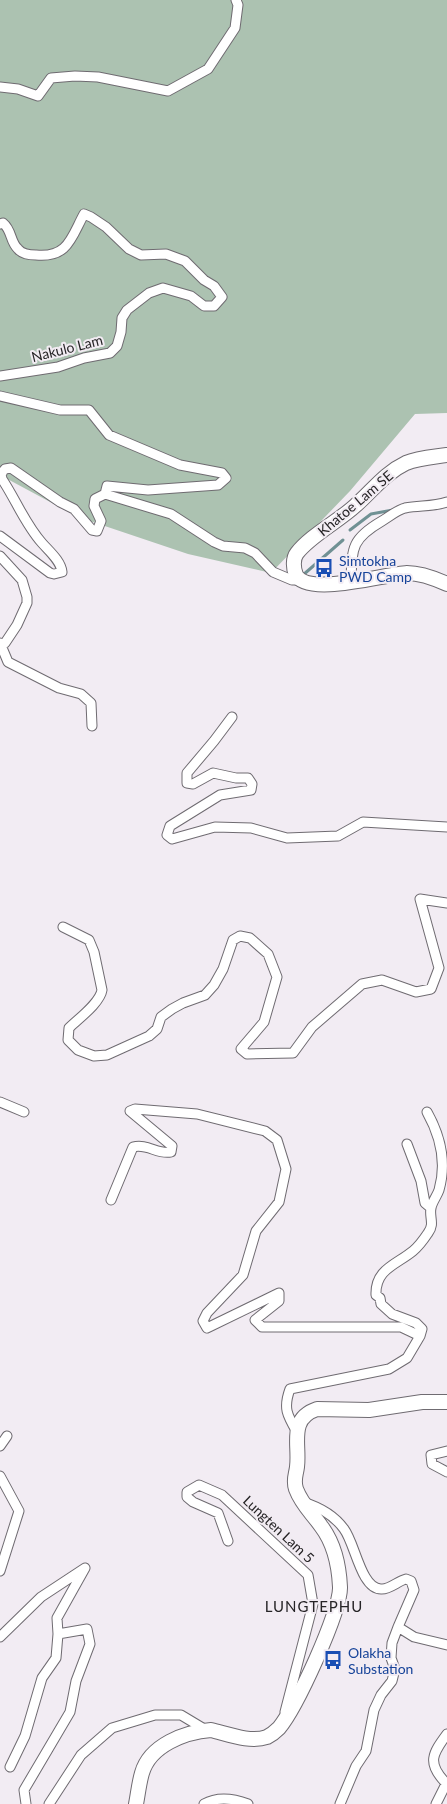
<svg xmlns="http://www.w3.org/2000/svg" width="447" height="1804" font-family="Lato,sans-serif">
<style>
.green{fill:#acc2b1}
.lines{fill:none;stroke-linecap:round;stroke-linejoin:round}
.stream{stroke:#709194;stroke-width:3}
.minor-casing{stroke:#6f6b71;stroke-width:11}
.primary-casing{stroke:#6f6b71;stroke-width:16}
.minor{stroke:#fff;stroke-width:9}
.primary{stroke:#fff;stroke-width:14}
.labels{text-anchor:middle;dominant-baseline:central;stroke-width:4;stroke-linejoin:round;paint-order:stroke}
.street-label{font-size:14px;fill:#262426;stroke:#f2ecf3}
.transit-label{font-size:14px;fill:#164399;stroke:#f2ecf3;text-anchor:start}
.neighbourhood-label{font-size:15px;letter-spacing:1px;fill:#262426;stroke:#f2ecf3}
</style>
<rect width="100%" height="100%" fill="#f2ecf3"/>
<path class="green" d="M 0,0 L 447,0 L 447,413 L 415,414 L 350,491 L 271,573 L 188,554 L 78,517 L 0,475 Z"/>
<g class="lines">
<path class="stream" d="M 350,530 L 371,514 L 393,510
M 303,575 L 343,540"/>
<g class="minor-casing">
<path id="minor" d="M 0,87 L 18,89 L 38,96 L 51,78 L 75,76 L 98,77 L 168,91 L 208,69 L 235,28 L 238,5 L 236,0
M 0,224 L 3,223 C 12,230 10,242 18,249 C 22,254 30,255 36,255 C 68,258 71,238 84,214 L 91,217 L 106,227 L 129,249 L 141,255 L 166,254 L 185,261 L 204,280 L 214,286 L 222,297 L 214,306 L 204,306 L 191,296 L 163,288 L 149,293 L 127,310 L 122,318 L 121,332 L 117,346 L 110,353 L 84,358 L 58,367 L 0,376
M 0,396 L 60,410 L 89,410 L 109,435 L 180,465 L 222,473 L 226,478 L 218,485 L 148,490 L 107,486 L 105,494 L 171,514 L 214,542 L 223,546 L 245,548 L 255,553 L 273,572 L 292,580 L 301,580
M 0,536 L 50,573 L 54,574 L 62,572 C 61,561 49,551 42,543 C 25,524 16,500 2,479 L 1,474 L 5,469 L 11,468 L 60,502 L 74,509 L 92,530 L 97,531 L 101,521 L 94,506 L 95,499 L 105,494
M 0,556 L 22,580 L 27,597 L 27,603 L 17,625 L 5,643 L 1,644
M 351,582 C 352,548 351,539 382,521 C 389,517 397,510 405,508 C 420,505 432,507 447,502
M 0,643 L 8,662 L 59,688 L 81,694 L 91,703 L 92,726
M 232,717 L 214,741 L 187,773 L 187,783 L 193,784 L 213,773 L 236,778 L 248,778 L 252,784 L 251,790 L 220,795 L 170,826 L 167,835 L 172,839 L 215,827 L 251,828 L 287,838 L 338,836 L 363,822 L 447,827
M 63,927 L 89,940 L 94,952 L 102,990 C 100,1003 78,1019 69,1028 L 68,1040 L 78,1050 L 94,1056 L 107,1055 L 149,1036 L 157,1029 L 161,1017 L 172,1009 L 183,1003 L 205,995 L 214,985 L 223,969 L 233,940 L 240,936 L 250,938 L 268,954 L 277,977 L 264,1022 L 241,1049 L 247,1054 L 293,1053 L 312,1027 L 362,984 L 382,980 L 416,992 L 431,989 L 439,968 L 420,899 L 447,903
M 0,1102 L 24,1112
M 407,1144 L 421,1181 L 425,1203 L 431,1208
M 111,1200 L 133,1147 C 147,1143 158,1155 171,1152 L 172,1146 L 130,1111 L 135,1109 L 197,1114 L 265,1131 L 277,1140 L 286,1169 L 279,1202 L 256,1231 L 243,1275 L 207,1313 L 203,1321 L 207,1328 L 279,1293 L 279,1301 L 255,1320 L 262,1327 L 401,1327 L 420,1336 L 407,1358 L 389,1369 L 290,1389 C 283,1408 287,1415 297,1432
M 420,1336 L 422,1329 L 416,1323 L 392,1314 L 381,1304 L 380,1298 L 376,1295 C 375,1269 396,1265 413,1251 C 419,1246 424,1239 428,1233 C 435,1224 429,1217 431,1208 C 432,1202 437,1196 439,1190 C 447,1162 441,1137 427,1112
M 0,1446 L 7,1436
M 447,1451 L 431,1455 L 432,1464 L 447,1472
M 0,1476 L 19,1511 L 0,1571
M 303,1502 C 319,1507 334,1515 344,1529 C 355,1543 361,1589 381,1589 C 389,1590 398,1581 406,1579 L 411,1581 L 414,1590 L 398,1627 L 392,1643 L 391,1658 L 395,1669 L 392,1681 L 381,1695 L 374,1710 L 366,1751 L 356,1766 L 340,1804
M 228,1541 L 218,1513 L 193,1502 L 187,1497 L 187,1492 L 199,1485 L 222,1495 L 308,1575 L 313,1604 L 285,1712
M 398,1627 L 414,1637 L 447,1645
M 0,1637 L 41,1597 L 85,1568 L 57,1618 L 58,1634 L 87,1629 L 90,1644 L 76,1681 L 70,1712 L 24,1790 L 26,1804
M 10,1767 L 25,1736 L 42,1678 L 56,1658 L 58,1634
M 446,1783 C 426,1763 433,1753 447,1734
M 49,1804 L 81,1755 L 112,1728 L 155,1715 L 181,1715 L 206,1730
M 204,1804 C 218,1796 235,1799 248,1804
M 436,1804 L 447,1782"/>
</g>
<g class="primary-casing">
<path id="primary" d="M 447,455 C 434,457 418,458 406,463 C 385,473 373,490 356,505 C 339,521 311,535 297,553 C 293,558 293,568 296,575 C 308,597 385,574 407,573 C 419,573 436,579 447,584
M 136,1804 C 138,1794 139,1783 142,1773 C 150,1745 185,1732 211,1730 C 228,1734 250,1743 267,1737 C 271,1735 276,1731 279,1728 C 296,1708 341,1611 340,1587 C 339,1565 334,1543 321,1526 C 312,1513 302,1505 296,1489 C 293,1480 296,1475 297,1467 C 300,1444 288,1419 317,1409 L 369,1410 L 422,1402 L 447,1402"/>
</g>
<use href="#minor" class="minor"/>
<use href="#primary" class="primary"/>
</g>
<defs>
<g id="bus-bare" transform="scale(1.5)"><path d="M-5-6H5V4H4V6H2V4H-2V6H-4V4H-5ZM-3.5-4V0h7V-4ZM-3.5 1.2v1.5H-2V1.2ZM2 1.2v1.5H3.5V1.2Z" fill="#1a4fb4" stroke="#f2ecf3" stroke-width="2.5" paint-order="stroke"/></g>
</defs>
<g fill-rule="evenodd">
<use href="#bus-bare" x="324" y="568"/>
<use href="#bus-bare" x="333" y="1660"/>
</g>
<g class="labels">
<g class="street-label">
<text transform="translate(67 348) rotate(-14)">Nakulo Lam</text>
<text transform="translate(355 503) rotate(-40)">Khatoe Lam SE</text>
<text transform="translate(279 1529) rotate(43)">Lungten Lam 5</text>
</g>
<g class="transit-label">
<text x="339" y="560">Simtokha<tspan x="339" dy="16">PWD Camp</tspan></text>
<text x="348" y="1652">Olakha<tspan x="348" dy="16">Substation</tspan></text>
</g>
<g class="neighbourhood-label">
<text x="314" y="1606">LUNGTEPHU</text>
</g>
</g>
</svg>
